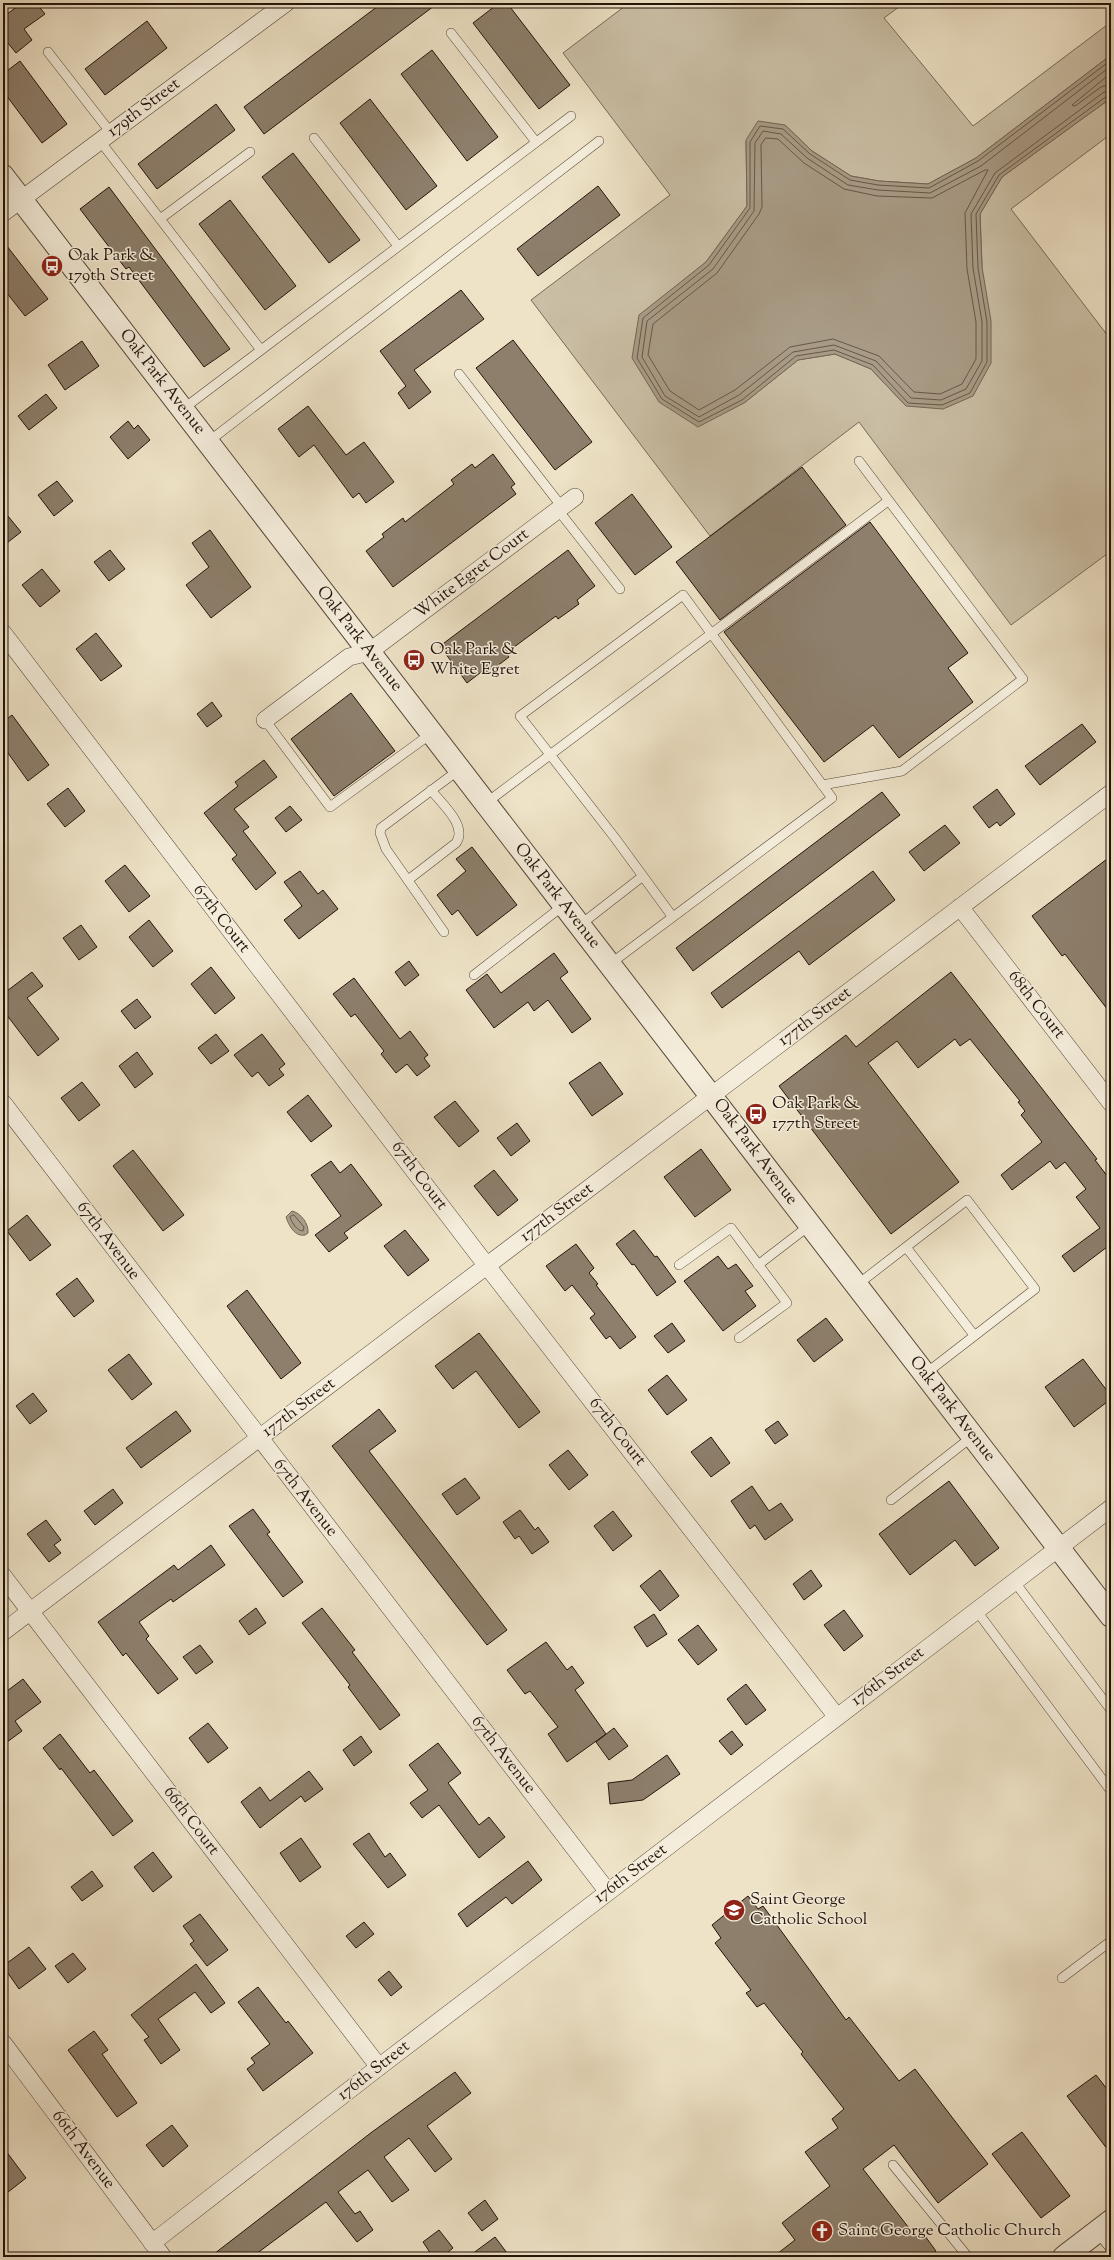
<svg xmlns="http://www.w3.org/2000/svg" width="1114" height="2260" font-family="'Sorts Mill Goudy',serif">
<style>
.green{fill:#cbc0a7;stroke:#776a58}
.water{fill:#a99c87;stroke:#736555}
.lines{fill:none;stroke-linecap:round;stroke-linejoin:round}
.shore{stroke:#665848;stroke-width:1}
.building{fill:#8d7f6c;stroke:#23130a}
.service-casing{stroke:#564739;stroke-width:10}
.minor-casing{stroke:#564739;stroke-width:18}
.tertiary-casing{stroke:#564739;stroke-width:24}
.service{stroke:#f4eddb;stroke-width:9}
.minor{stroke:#f4eddb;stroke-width:17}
.tertiary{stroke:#f4eddb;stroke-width:22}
.labels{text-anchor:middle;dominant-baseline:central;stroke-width:3;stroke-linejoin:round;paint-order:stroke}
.street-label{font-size:17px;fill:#23130a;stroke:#f4eddb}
.poi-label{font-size:17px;fill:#23130a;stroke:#f4eddb;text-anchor:start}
</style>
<rect width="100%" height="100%" fill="#eee3c7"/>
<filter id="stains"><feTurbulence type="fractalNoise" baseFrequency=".005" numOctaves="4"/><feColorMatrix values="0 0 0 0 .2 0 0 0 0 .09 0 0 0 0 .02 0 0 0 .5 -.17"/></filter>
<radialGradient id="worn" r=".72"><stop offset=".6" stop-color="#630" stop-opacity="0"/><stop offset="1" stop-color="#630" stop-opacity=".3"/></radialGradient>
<path class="green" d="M 629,3 L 904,3 L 884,18 L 973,126 L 1111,22 L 1111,55 L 976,158 L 928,184 L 879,181 L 851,176 L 812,151 L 785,125 L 746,141 L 747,206 L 706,262 L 639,316 L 744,403 L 798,360 L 835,354 L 871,369 L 906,406 L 982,267 L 980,214 L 1002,177 L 1111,98 L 1111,134 L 1011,209 L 1111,340 L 1111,551 L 1011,625 L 859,422 L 710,536 L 531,300 L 670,195 L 563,53 Z"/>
<path class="water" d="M 1111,55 L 1111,98 L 1002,177 L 980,214 L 982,267 L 991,321 L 991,363 L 973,396 L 943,409 L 906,406 L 871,369 L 835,354 L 798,360 L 744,403 L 698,427 L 659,402 L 632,358 L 639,315 L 706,262 L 747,206 L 746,140 L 758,121 L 785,125 L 812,151 L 851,176 L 879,181 L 928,184 L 976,158 Z
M 292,1211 C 301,1213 309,1224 308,1233 L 305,1235 C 295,1237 289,1226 286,1217 Z"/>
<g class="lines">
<path class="shore" d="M 1111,60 L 978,161 L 929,188 L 878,185 L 850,180 L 810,154 L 783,129 L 760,126 L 750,142 L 750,208 L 709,265 L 643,318 L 637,358 L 662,399 L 699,422 L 742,400 L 796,356 L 834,350 L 873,365 L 908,403 L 942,405 L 970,393 L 987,362 L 987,322 L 978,268 L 976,214 L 999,175 L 1107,96 L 1111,95
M 1111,66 L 981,166 L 930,193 L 878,190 L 848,185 L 807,158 L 781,134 L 763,131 L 755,143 L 754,211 L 713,269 L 647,321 L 642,357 L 665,396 L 699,417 L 739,395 L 793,352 L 834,345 L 876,361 L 911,398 L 941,400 L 966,389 L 982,361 L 982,322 L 973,268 L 971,214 L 995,173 L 1104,92 L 1111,90
M 1111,73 L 1072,105 L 1075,106 L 1101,87 L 1111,84
M 766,138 L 778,139 L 804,163 L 844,189 L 877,196 L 932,198 L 985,170 L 988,170 L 965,213 L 967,269 L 976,322 L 976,359 L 962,384 L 940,394 L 914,392 L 879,356 L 833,339 L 790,347 L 735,390 L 699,410 L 670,391 L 648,355 L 653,324 L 717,273 L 759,214 L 762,207 L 761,145 Z
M 294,1215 L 304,1227 L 303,1231 C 297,1231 292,1223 290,1217 Z"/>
</g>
<path class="building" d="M 22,3 L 36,3 L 45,14 L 24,29 L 32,40 L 16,53 L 3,37 L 3,17 Z
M 382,3 L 438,3 L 264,134 L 244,107 Z
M 499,3 L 507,3 L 570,85 L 539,109 L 473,23 Z
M 147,21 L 167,48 L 105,95 L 85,69 Z
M 432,50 L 498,137 L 467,161 L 401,74 Z
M 20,61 L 67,124 L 42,143 L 3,91 L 3,74 Z
M 370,99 L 437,186 L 406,210 L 340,123 Z
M 216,104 L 235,130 L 157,189 L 138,164 Z
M 293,153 L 360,240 L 329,263 L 262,177 Z
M 598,186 L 620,215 L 538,276 L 517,249 Z
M 109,187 L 230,349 L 204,367 L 129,267 L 126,269 L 80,209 Z
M 230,200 L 296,286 L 265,310 L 199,224 Z
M 3,241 L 48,299 L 25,316 L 3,288 Z
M 461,290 L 484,319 L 414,370 L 431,392 L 409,409 L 398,393 L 406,386 L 380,351 Z
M 513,340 L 592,442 L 555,470 L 476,368 Z
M 82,341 L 99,366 L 65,390 L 48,365 Z
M 46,394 L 57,408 L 29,430 L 18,416 Z
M 308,406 L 346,455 L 364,442 L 394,482 L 366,503 L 359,493 L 353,498 L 314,445 L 299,457 L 278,429 Z
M 128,421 L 134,429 L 138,425 L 150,440 L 128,459 L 110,437 Z
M 493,454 L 515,484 L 511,487 L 516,494 L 393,587 L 366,551 L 384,537 L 382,534 L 403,518 L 405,522 L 436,498 L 454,484 L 451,480 L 472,464 L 475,468 Z
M 802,467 L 846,525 L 720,620 L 676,562 Z
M 57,481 L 73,501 L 54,516 L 38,495 Z
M 632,494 L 672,547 L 635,575 L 595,523 Z
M 3,510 L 21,532 L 3,546 Z
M 870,522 L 968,653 L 948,668 L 973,702 L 899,758 L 873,725 L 824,762 L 724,632 Z
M 210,530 L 251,587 L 211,618 L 186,585 L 209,567 L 192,543 Z
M 110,550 L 125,569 L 109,581 L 94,562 Z
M 568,550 L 595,586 L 577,600 L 579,604 L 558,619 L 556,616 L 506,653 L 509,657 L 488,673 L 485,669 L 467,683 L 440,646 Z
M 42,569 L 60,591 L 40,607 L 22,585 Z
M 96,633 L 122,666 L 101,681 L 76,649 Z
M 351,693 L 395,751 L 334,796 L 291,739 Z
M 212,702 L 222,716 L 207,727 L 197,714 Z
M 12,715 L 49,765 L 28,781 L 3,746 L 3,722 Z
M 1082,724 L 1096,742 L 1040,785 L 1025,766 Z
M 264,760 L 277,777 L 234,809 L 249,827 L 243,831 L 276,873 L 256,890 L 232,859 L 237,855 L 204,813 L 238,786 L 235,782 Z
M 68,788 L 85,811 L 65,827 L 47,804 Z
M 997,789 L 1015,814 L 1000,826 L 997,822 L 989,828 L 973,807 Z
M 882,792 L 900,815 L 693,971 L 676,948 Z
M 290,806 L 302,820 L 286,832 L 275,818 Z
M 945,825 L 960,843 L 924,871 L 909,852 Z
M 472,847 L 517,905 L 477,936 L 458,910 L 452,915 L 437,895 L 466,871 L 456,859 Z
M 1111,856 L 1111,1014 L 1065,954 L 1062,956 L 1032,916 Z
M 125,865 L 150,896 L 129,912 L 105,881 Z
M 300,871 L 318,894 L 323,890 L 338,909 L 299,939 L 284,920 L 302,906 L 284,882 Z
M 873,871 L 895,900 L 809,965 L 799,951 L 722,1008 L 711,993 Z
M 149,920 L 173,951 L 153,967 L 129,937 Z
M 81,925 L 97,947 L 79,960 L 63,938 Z
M 554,953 L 568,972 L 560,978 L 591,1019 L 572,1033 L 548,1000 L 534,1011 L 528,1002 L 494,1028 L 466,990 L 487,974 L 501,993 Z
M 409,961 L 419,975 L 405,986 L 395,972 Z
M 211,967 L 235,998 L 215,1014 L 191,984 Z
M 32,972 L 43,986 L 27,998 L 59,1039 L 38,1056 L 3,1010 L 3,994 Z
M 951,972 L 1097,1159 L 1095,1160 L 1111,1181 L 1111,1244 L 1074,1272 L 1062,1256 L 1100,1228 L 1076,1197 L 1086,1189 L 1065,1162 L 1056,1169 L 1050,1161 L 1012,1190 L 1001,1175 L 1042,1142 L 1021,1115 L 1025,1111 L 1018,1102 L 1020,1101 L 970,1039 L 960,1046 L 955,1039 L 918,1068 L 897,1041 L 868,1063 L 959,1182 L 891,1234 L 779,1086 L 846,1035 L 856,1047 Z
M 354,978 L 400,1039 L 410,1031 L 428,1055 L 424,1058 L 430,1066 L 417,1076 L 407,1064 L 396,1073 L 381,1054 L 384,1051 L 355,1014 L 351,1017 L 333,994 Z
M 137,999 L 151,1017 L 135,1029 L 121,1011 Z
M 216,1034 L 229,1051 L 211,1064 L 198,1048 Z
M 262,1034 L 285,1064 L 279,1069 L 284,1075 L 269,1086 L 258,1072 L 252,1077 L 234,1055 Z
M 137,1052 L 153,1074 L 135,1088 L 119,1066 Z
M 600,1062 L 623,1094 L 592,1116 L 569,1083 Z
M 82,1082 L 100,1105 L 79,1121 L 61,1098 Z
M 308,1095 L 332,1126 L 311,1142 L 287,1112 Z
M 455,1101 L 479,1131 L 459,1147 L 434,1117 Z
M 517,1123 L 530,1141 L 511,1156 L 497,1138 Z
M 701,1149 L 731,1190 L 695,1217 L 664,1177 Z
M 133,1150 L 184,1215 L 163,1231 L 113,1166 Z
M 331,1161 L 340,1173 L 351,1164 L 382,1205 L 344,1233 L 348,1238 L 329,1252 L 315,1235 L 341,1216 L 311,1175 Z
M 494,1170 L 518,1200 L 498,1216 L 474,1186 Z
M 27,1215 L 51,1245 L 30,1261 L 7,1231 Z
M 405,1230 L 429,1260 L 408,1276 L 384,1246 Z
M 634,1230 L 655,1257 L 657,1256 L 676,1282 L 657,1296 L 634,1264 L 632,1265 L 616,1244 Z
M 576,1244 L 594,1268 L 589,1273 L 598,1284 L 596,1285 L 636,1337 L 620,1349 L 610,1336 L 606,1339 L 590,1318 L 595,1314 L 572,1285 L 565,1291 L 546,1266 Z
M 718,1256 L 728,1269 L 736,1264 L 753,1286 L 745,1291 L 756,1306 L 723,1331 L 684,1281 Z
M 77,1278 L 94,1301 L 74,1317 L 56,1294 Z
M 247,1290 L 301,1363 L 281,1379 L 227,1306 Z
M 826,1318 L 843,1340 L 814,1362 L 797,1340 Z
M 672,1323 L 685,1341 L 668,1353 L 654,1336 Z
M 479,1333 L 540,1412 L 519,1428 L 476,1371 L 453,1389 L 435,1366 Z
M 129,1354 L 152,1384 L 132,1400 L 108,1370 Z
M 1083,1359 L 1111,1396 L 1111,1399 L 1074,1427 L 1045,1387 Z
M 667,1375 L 687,1400 L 667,1415 L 648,1390 Z
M 33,1393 L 47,1411 L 30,1424 L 16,1406 Z
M 379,1409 L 396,1431 L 369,1451 L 507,1630 L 487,1645 L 332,1446 Z
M 176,1411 L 191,1431 L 141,1468 L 126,1448 Z
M 778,1421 L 788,1435 L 775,1444 L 765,1430 Z
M 711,1437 L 730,1463 L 711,1477 L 691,1452 Z
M 568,1450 L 588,1475 L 569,1490 L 549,1465 Z
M 465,1478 L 480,1498 L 457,1515 L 442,1494 Z
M 949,1481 L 999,1548 L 975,1566 L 955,1540 L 910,1575 L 879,1534 Z
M 752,1486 L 769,1511 L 781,1503 L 793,1520 L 765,1540 L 755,1525 L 750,1529 L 731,1501 Z
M 113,1489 L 123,1503 L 95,1525 L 84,1511 Z
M 253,1509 L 270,1532 L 267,1534 L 303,1582 L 283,1597 L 229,1526 Z
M 520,1510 L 535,1530 L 538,1527 L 549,1542 L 532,1554 L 519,1536 L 515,1539 L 503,1522 Z
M 613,1511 L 632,1536 L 613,1551 L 594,1526 Z
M 46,1520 L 61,1540 L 54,1545 L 61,1553 L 49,1562 L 27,1534 Z
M 211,1545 L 225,1565 L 173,1602 L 171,1599 L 139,1622 L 149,1636 L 146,1639 L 178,1679 L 158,1694 L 126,1653 L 123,1656 L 98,1622 L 174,1565 L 178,1570 Z
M 660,1570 L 679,1596 L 660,1611 L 640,1586 Z
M 811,1570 L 822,1586 L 804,1600 L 793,1584 Z
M 256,1608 L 266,1623 L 249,1635 L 239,1621 Z
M 322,1608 L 355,1650 L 352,1652 L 400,1715 L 380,1730 L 348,1687 L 350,1685 L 302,1623 Z
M 844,1610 L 863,1636 L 844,1651 L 824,1625 Z
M 654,1614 L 667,1634 L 647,1647 L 634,1627 Z
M 698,1625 L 717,1650 L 698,1665 L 678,1640 Z
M 546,1642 L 567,1670 L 572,1666 L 584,1683 L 575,1690 L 606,1734 L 567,1762 L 548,1734 L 558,1727 L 530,1691 L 525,1694 L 507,1670 Z
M 200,1645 L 213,1662 L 196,1674 L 183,1657 Z
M 23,1679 L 41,1702 L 15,1721 L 22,1731 L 3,1745 L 3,1694 Z
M 746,1684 L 766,1710 L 746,1725 L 727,1699 Z
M 208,1723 L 228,1748 L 208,1763 L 189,1738 Z
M 614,1728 L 628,1746 L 609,1760 L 596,1742 Z
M 732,1731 L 743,1745 L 731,1755 L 719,1741 Z
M 60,1734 L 90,1773 L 94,1770 L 133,1821 L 113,1836 L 61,1768 L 60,1770 L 43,1748 Z
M 361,1736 L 372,1752 L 354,1766 L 343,1750 Z
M 438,1743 L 461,1773 L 448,1783 L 479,1825 L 489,1817 L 505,1837 L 479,1858 L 439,1805 L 422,1818 L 410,1803 L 428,1790 L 409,1765 Z
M 667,1755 L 680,1774 L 643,1800 L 610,1804 L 608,1783 L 632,1780 Z
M 309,1771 L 323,1789 L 305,1802 L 301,1796 L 260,1828 L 241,1802 L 260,1787 L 270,1801 Z
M 369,1833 L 385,1857 L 390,1853 L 406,1875 L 388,1888 L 353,1844 Z
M 301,1838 L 321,1867 L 300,1882 L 280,1853 Z
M 153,1852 L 172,1877 L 153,1892 L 134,1867 Z
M 528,1861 L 542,1880 L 512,1904 L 506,1897 L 467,1927 L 458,1914 Z
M 92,1871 L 103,1886 L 82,1901 L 71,1887 Z
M 748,1896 L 758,1909 L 763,1906 L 846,2020 L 849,2017 L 899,2081 L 915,2069 L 988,2164 L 938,2203 L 894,2145 L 863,2169 L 916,2237 L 922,2232 L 936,2251 L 928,2257 L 773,2257 L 795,2240 L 782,2223 L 830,2186 L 805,2152 L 838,2128 L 832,2119 L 844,2109 L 801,2054 L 803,2052 L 764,2003 L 757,2007 L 746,1993 L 751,1990 L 715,1943 L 721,1938 L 712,1925 Z
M 200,1914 L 228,1950 L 207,1966 L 190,1944 L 194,1941 L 183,1926 Z
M 364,1922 L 374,1934 L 356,1948 L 346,1936 Z
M 29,1947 L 46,1969 L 19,1989 L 3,1966 Z
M 73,1953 L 86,1969 L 68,1983 L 55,1966 Z
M 196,1964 L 225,2003 L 211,2013 L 195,1992 L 158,2019 L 180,2050 L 161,2064 L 144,2040 L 149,2037 L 131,2015 Z
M 389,1971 L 402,1987 L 391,1996 L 378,1980 Z
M 258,1987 L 286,2023 L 288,2021 L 313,2053 L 263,2091 L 247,2069 L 255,2063 L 251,2058 L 270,2044 L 238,2002 Z
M 94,2031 L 108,2050 L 102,2054 L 137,2103 L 117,2117 L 68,2050 Z
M 455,2072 L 471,2093 L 427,2126 L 452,2159 L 435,2172 L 409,2138 L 384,2157 L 409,2190 L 392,2202 L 368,2170 L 338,2192 L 355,2214 L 360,2211 L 373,2230 L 357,2242 L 326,2202 L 252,2257 L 210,2257 L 372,2132 Z
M 1096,2075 L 1111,2094 L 1111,2154 L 1067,2096 Z
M 172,2125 L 188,2146 L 163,2167 L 146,2145 Z
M 1022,2132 L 1070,2196 L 1041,2218 L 992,2154 Z
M 3,2147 L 26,2178 L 3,2196 Z
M 485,2200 L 498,2219 L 482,2231 L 468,2213 Z
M 439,2230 L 453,2248 L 442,2257 L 433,2257 L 423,2242 Z
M 495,2237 L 510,2257 L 468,2257 Z"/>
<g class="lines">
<g class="service-casing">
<path id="service" d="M 451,33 L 536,142
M 48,52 L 111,133
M 314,138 L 398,246
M 100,141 L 261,350
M 160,219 L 250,152
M 459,374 L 562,507
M 183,409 L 571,116
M 208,442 L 599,141
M 558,510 L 620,589
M 265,720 L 330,807 L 432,733
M 822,785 L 902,771 L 1023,679 L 859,461
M 486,803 L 888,501
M 408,880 L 456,843 C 468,826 442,804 431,790
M 580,925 L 643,876
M 444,932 L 386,849 L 380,833 L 381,828 L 460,769
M 610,964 L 832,798 L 683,595 L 520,716 L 615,838 L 672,916
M 474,975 L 564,905
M 679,1265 L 731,1228 L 787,1303 L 739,1338
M 758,1265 L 810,1225
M 857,1285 L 906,1247
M 925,1374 L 1035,1289 L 967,1200 L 906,1247 L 974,1335
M 891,1500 L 973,1436
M 1014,1581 L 1111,1710
M 976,1610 L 1111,1791
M 1062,1978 L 1111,1941
M 893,2165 L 968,2257
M 1097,2232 L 1111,2249"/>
</g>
<g class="minor-casing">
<path id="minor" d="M 3,213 L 286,3
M 3,633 L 487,1266 L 837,1717
M 265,720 L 349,657 L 369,652 L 575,497
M 960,907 L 1111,1103
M 3,1103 L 608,1892
M 3,1576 L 379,2067
M 3,1632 L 1111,793
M 3,2043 L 163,2257
M 152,2243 L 379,2067 L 1111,1508"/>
</g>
<g class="tertiary-casing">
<path id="tertiary" d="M 3,176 L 1111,1616
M 1064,2257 L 1111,2221"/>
</g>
<use href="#service" class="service"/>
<use href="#minor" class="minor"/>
<use href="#tertiary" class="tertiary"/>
</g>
<defs>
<g id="bus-disc" transform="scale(1.15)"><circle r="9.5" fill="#8f2418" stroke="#f4eddb"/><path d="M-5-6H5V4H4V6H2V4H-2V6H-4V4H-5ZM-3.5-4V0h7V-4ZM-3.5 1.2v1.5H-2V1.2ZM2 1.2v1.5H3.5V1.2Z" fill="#fff"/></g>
<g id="school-disc" transform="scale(1.15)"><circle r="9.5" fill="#8f2418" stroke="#f4eddb"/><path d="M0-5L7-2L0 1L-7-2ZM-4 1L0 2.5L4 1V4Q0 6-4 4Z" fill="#fff"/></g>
<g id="church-disc" transform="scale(1.15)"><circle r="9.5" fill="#8f2418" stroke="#f4eddb"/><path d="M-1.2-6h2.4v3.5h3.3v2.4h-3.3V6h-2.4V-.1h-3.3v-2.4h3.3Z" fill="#fff"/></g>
</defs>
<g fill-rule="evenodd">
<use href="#bus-disc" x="52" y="266"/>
<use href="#bus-disc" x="414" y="660"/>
<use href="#bus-disc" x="756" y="1114"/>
<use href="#school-disc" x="734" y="1910"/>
<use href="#church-disc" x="822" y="2231"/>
</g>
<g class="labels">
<g class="street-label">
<text transform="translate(144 108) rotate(-37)">179th Street</text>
<text transform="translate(162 382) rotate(52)">Oak Park Avenue</text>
<text transform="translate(472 574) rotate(-37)">White Egret Court</text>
<text transform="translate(359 639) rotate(52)">Oak Park Avenue</text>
<text transform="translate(557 896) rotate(52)">Oak Park Avenue</text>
<text transform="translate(221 919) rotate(52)">67th Court</text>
<text transform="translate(1036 1005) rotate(52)">68th Court</text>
<text transform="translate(815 1017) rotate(-37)">177th Street</text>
<text transform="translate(755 1152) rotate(53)">Oak Park Avenue</text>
<text transform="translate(419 1176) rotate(53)">67th Court</text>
<text transform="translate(557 1213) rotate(-37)">177th Street</text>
<text transform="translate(108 1241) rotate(53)">67th Avenue</text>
<text transform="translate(299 1408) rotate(-37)">177th Street</text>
<text transform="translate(952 1409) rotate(52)">Oak Park Avenue</text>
<text transform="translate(617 1432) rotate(52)">67th Court</text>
<text transform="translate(305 1498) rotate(52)">67th Avenue</text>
<text transform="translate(888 1677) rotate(-37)">176th Street</text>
<text transform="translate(503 1755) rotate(52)">67th Avenue</text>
<text transform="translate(191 1821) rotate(53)">66th Court</text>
<text transform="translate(631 1874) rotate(-37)">176th Street</text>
<text transform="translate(374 2071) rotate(-38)">176th Street</text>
<text transform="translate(83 2150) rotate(53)">66th Avenue</text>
</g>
<g class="poi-label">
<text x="68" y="256">Oak Park &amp;<tspan x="68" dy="20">179th Street</tspan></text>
<text x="430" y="650">Oak Park &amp;<tspan x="430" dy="20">White Egret</tspan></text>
<text x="772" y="1104">Oak Park &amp;<tspan x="772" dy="20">177th Street</tspan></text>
<text x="750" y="1900">Saint George<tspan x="750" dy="20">Catholic School</tspan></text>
<text x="838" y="2231">Saint George Catholic Church</text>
</g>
</g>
<rect width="1114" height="2260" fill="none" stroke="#eee3c7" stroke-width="16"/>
<rect x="4" y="4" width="1106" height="2252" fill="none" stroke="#23130a" stroke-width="2"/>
<rect x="8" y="8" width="1098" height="2244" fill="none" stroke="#23130a"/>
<rect width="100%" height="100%" filter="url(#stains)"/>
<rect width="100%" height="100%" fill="url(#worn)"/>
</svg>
